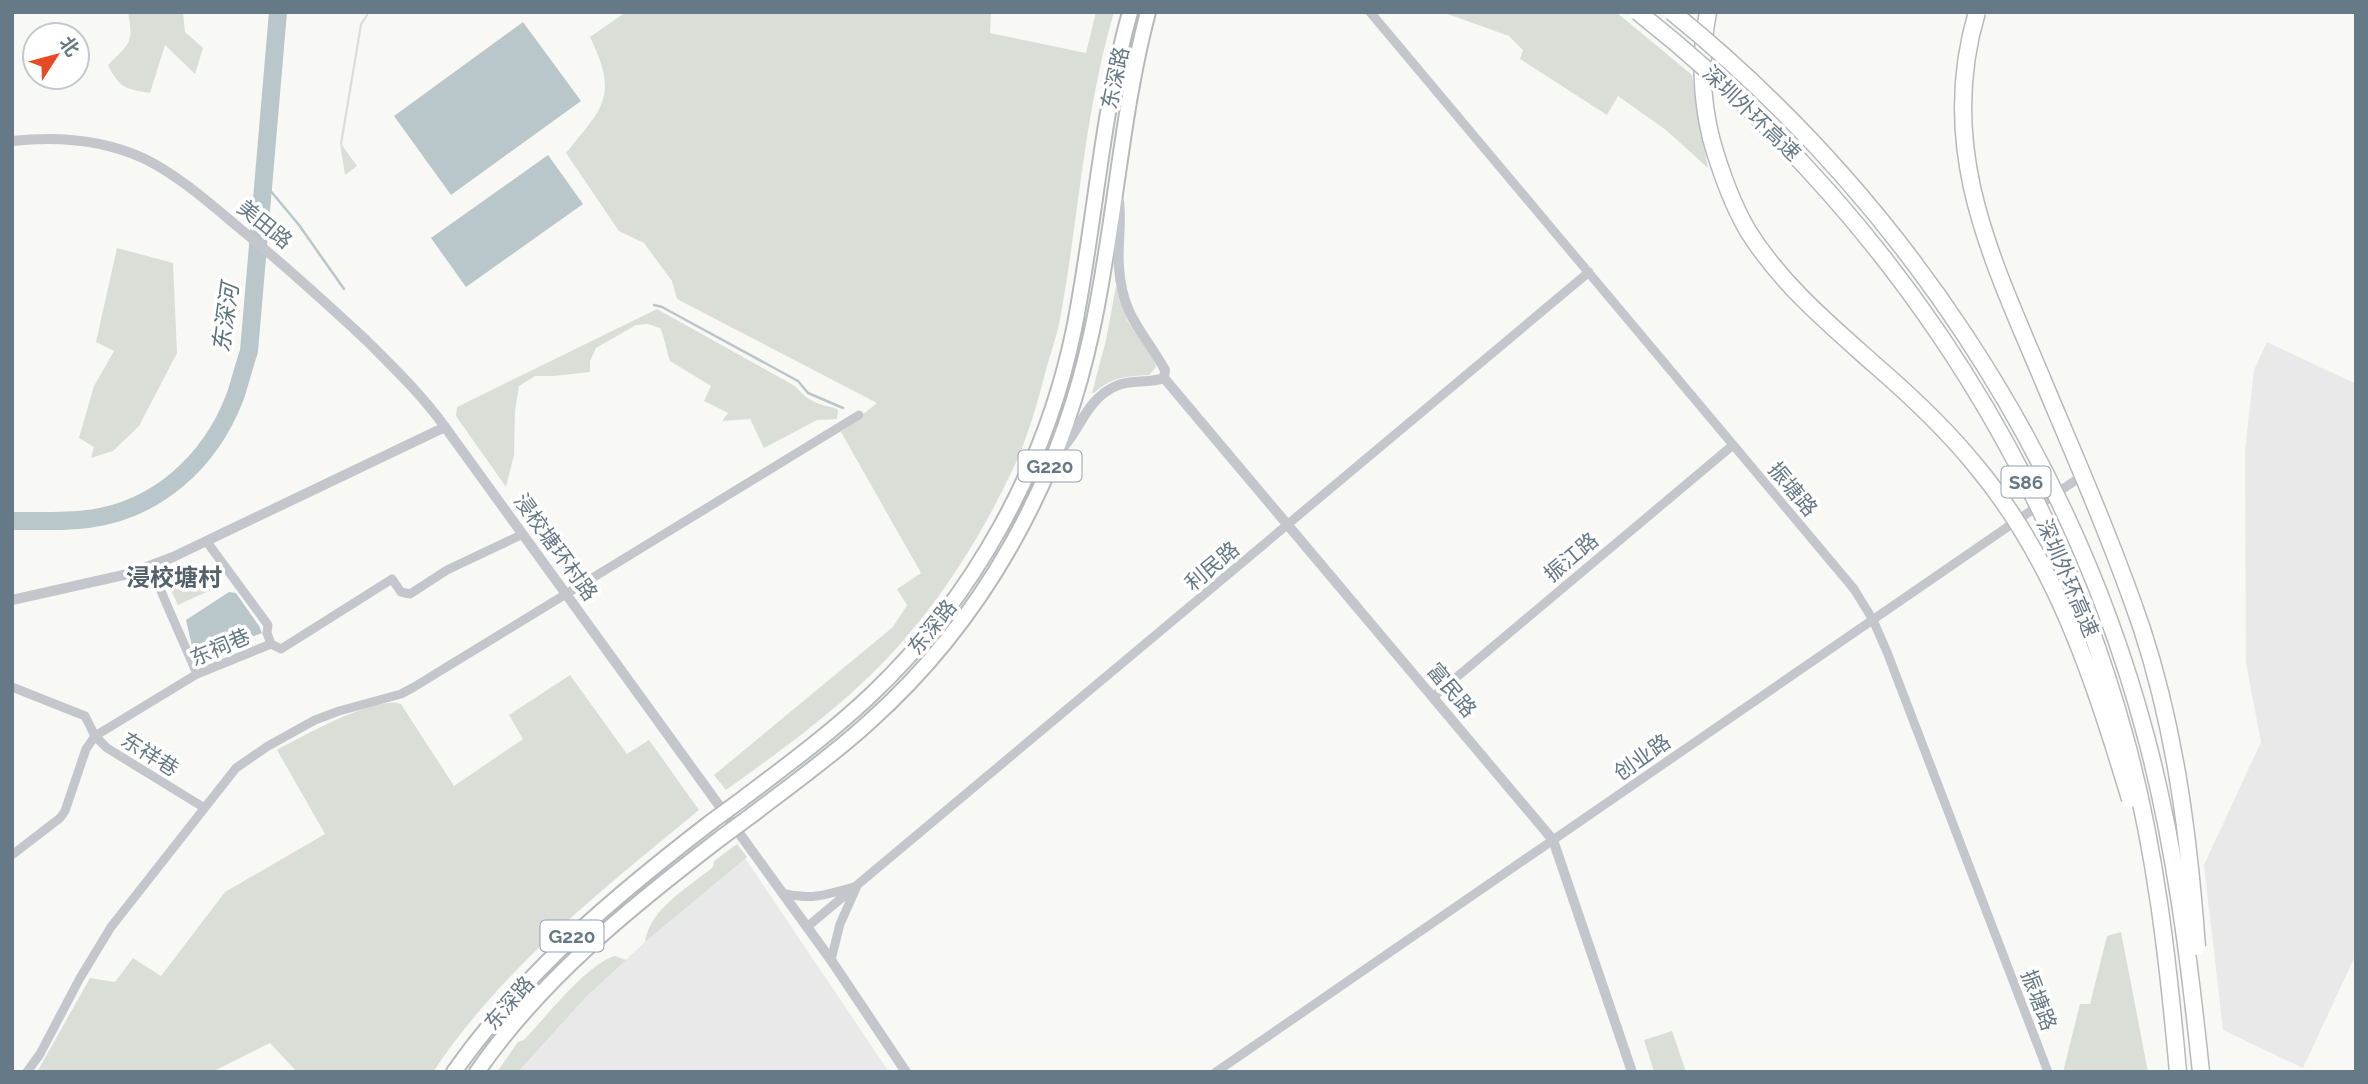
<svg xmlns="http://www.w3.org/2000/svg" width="2368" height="1084" font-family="Raleway,'Noto Sans SC',sans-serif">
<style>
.built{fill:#e8e9e8}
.green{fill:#d9dfd6}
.water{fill:#b9c7ca}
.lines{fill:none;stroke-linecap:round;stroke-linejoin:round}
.stream{stroke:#b9c7ca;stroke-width:2.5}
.river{stroke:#b9c7ca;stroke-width:18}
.trunk-casing{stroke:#b6babd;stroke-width:18}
.motorway-casing{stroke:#b6babd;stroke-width:19}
.minor{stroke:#c3c7cb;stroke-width:9}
.tertiary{stroke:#c3c7cb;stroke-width:10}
.trunk{stroke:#fff;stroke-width:14}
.motorway{stroke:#fff;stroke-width:16}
.trunk-bridge-casing{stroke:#b6babd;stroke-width:18;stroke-linecap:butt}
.motorway-bridge-casing{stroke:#b6babd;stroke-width:19;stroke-linecap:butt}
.trunk-bridge{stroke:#fff;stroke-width:14}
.motorway-bridge{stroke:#fff;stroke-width:16}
.labels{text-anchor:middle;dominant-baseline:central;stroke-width:7;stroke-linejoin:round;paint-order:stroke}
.shield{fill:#fff;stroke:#94a1ab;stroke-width:2}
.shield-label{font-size:19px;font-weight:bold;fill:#667987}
.street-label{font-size:21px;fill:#667987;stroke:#fff}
.water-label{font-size:23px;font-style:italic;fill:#5d747c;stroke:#fff}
.quarter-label{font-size:24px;font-weight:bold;fill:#54626b;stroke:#fff}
</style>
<rect width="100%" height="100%" fill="#f8f8f5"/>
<path class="built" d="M 2267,342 L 2356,384 L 2356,954 L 2303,1068 L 2223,1030 L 2204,865 L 2261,742 L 2246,663 L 2245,450 L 2254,370 Z
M 745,858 L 889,1072 L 518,1072 L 585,998 L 645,942 Z"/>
<path class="green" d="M 128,12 L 183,12 L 185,32 L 203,48 L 195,74 L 165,45 L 150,93 C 126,89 119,88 108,65 C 129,44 134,44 128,12 Z
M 368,12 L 370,12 L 362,25 L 342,145 L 357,166 L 345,175 L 340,143 L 360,24 Z
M 626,12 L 991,12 L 990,33 L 1086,53 L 1096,12 L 1114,12 C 1085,110 1079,214 1061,314 C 1058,332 1052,349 1047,366 C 1038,401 1028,438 1012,471 C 975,549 924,627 859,686 C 818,724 772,757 726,790 L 714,775 L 893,627 L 907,605 L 897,589 L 921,573 L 841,432 L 877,403 L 677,299 L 672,281 L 644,243 L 619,231 L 566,153 C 603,107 619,97 590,37 Z
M 1418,12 L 1616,12 L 1692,75 L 1708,168 L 1666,130 L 1618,96 L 1607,115 L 1520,59 L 1523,50 L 1509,36 L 1445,13 Z
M 117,248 L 173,263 L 177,353 L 139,426 L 113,451 L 91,458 L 94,447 L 79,438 L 94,386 L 114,351 L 96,342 Z
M 1116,286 L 1127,320 L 1153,359 L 1156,367 L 1149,375 C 1127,376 1111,377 1094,393 L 1092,393 L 1106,340 Z
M 657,309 L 795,386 C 802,394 810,401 820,404 C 827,407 832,406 838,410 L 837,419 L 817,420 L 764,448 L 750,419 L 722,421 L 728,413 L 704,401 L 711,386 L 670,361 C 666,350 665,338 660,328 L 648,324 L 636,325 L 596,348 L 590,361 L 590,372 L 554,376 L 535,376 L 519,386 L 515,411 L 514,455 L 506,487 L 456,416 L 457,407 Z
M 204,570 L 213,589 L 178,605 L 169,586 Z
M 570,675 L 627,754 L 649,740 L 699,810 C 603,889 503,967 433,1072 L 297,1072 L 270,1043 L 212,1072 L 37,1072 L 90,978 L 115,982 L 133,958 L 161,976 L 225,892 L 325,834 L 277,750 C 301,737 376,695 401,704 L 454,786 L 523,739 L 509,715 Z
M 737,844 L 747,857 L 645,942 C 650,908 688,888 713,867 L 714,861 Z
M 2121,932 L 2148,1072 L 2063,1072 L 2080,1004 L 2090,1004 L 2107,936 Z
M 615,956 L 626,960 L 585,998 L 518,1072 L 497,1072 L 518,1042 L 524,1040 C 545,1018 588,963 615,956 Z
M 1672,1031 L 1686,1072 L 1654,1072 L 1644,1040 Z"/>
<path class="water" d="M 523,22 L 581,101 L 451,195 L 394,116 Z
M 548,155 L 583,204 L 466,287 L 431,238 Z
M 229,592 L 236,593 L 259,626 L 262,633 L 195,659 L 186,620 Z"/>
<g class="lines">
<path class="stream" d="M 264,183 L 299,225 L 344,289
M 654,305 L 662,307 L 798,381 L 808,393 L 843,408"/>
<path class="river" d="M 12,521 C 37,521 63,522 88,519 C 157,510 210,462 235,397 C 240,382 244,366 249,351 L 278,12"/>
<g class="trunk-casing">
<path id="trunk" d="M 741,800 C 786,766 832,732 872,694 C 974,597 1046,466 1074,329 C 1095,224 1101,116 1130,12
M 752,815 C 791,785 832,756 868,723 C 982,622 1059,483 1091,335 C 1115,228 1120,118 1148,12
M 454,1072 C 524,972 615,896 711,822
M 477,1072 C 542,978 632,906 722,837"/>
</g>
<g class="motorway-casing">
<path id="motorway" d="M 1708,12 C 1700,54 1701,97 1711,138"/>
</g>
<path class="minor" d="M 1370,12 L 1854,589 L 1873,620 L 1887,652 L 2048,1072
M 207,542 L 268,625 L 267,633 L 271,644
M 151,566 C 165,603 182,638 197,674
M 12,687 L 85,716 L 95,736 L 107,748 L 203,807
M 1433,697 L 1733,445
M 12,855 L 60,818 L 65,811 L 86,749 L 95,736 L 197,674 L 271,644 L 281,649 L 392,579 L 401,592 L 410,594 L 447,570 L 523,534
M 782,893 C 811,901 829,894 857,886 L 840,924 L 831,960
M 807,927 L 1589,272
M 27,1072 L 40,1054 L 80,978 L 111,927 L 236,768 L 268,746 L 315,720 L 339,711 L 401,694 L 414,687 L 859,415
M 1216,1072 L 2086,473"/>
<path class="tertiary" d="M 12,141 C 57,136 101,139 143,158 C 178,175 208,202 238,227 C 282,263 324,301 366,340 C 394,368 422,395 445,427
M 1164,378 L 1553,840 L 1632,1072
M 1056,455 C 1080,434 1084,400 1116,386 C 1132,379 1148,384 1164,378 L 1165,370 C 1143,331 1122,316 1119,267 C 1117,246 1122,223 1119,202
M 12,600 L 128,574 L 173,557 L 445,427 L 831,960 L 906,1072"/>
<use href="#trunk" class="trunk"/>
<use href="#motorway" class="motorway"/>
<g class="trunk-bridge-casing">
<path id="trunk-bridge" d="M 711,822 L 741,800
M 722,837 L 752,815"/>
</g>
<g class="motorway-bridge-casing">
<path id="motorway-bridge" d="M 1638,12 C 1874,199 2045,446 2125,737 C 2155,846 2168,959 2178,1072
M 1672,12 C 1899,196 2069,450 2145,733 C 2175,844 2189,958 2201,1072
M 1977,12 C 1936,149 1992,259 2044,383 C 2078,464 2114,546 2142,629 C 2176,733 2189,839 2197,947
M 1711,138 C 1720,170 1731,202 1748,231 C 1781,284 1829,324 1875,365 C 1911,396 1946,429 1976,466 C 2057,563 2094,680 2130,799"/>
</g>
<use href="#trunk-bridge" class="trunk-bridge"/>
<use href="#motorway-bridge" class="motorway-bridge"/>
</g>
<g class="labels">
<g class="shield">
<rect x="1018.5" y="450.5" width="63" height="31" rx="5"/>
<rect x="2001.5" y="466.5" width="49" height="31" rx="5"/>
<rect x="540.5" y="920.5" width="63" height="31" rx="5"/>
</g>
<g class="shield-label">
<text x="1050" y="466">G220</text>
<text x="2026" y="482">S86</text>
<text x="572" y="936">G220</text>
</g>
<g class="street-label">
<text transform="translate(1115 78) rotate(-78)">东深路</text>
<text transform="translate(1752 113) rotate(44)">深圳外环高速</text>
<text transform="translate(265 224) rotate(39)">美田路</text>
<text transform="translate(1793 489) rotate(50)">振塘路</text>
<text transform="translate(556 547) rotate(54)">浸校塘环村路</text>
<text transform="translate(1571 557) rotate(-40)">振江路</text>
<text transform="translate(1212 566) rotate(-40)">利民路</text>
<text transform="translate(2068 578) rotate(67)">深圳外环高速</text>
<text transform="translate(932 627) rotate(-51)">东深路</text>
<text transform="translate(220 647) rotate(-23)">东祠巷</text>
<text transform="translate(1452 690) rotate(50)">富民路</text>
<text transform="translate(150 754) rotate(32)">东祥巷</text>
<text transform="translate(1642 757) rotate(-35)">创业路</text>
<text transform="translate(2039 1000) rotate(69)">振塘路</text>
<text transform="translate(509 1003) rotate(-49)">东深路</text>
</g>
<g class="water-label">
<text transform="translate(225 318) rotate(-82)">东深河</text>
</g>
<g class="quarter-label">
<text x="174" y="577">浸校塘村</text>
</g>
</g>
<rect width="2368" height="1084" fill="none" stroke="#667987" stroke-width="28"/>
<g transform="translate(56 56) rotate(54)"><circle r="33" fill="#ffffff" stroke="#c2c9cf" stroke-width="2"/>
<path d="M0-5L12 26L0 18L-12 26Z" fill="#e84a25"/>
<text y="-10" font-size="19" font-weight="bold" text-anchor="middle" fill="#667987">北</text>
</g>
</svg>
